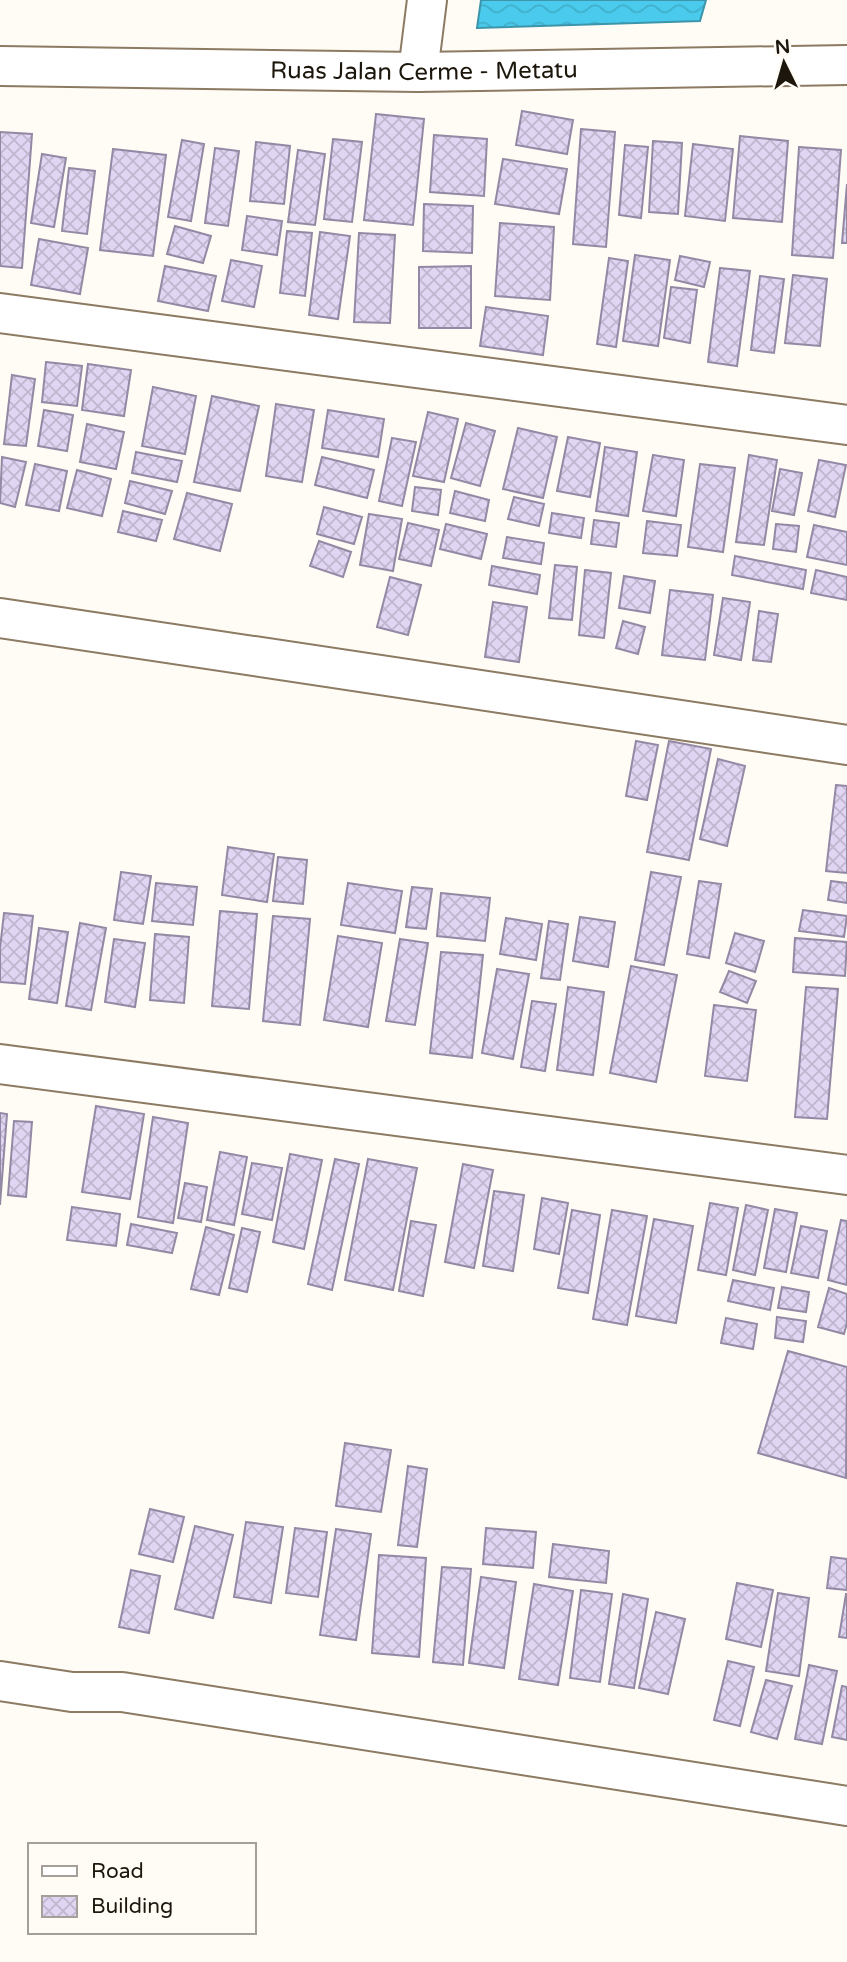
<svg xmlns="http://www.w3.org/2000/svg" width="847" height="1962" font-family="'Varela Round',sans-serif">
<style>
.water{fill:url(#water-waves);stroke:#3c95aa;stroke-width:2}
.building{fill:url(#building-cross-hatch);stroke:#9489a4;stroke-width:2}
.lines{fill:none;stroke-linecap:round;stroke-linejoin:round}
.minor-casing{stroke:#8c7a62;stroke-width:42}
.major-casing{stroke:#8c7a62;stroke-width:42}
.minor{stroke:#fff;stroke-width:38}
.major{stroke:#fff;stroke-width:38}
.labels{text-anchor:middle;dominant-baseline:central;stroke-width:5;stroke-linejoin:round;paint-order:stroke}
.street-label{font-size:24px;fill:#1c160c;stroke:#fffbf5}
</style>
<defs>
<pattern id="water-waves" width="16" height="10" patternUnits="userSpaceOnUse" patternTransform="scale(1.75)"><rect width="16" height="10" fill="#4acbed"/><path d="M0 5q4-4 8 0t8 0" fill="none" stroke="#40aeca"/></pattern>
<pattern id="building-cross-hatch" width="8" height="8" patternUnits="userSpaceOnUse" patternTransform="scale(1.75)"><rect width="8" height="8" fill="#e0d5f2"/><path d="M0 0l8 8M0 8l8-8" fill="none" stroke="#c0b6ce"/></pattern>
</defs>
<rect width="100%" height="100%" fill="#fffbf5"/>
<path class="water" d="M 481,0 L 706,0 L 700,21 L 477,28 Z"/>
<path class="building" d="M 522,111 L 573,120 L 567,154 L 516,145 Z
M 376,114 L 424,119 L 413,225 L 364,220 Z
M 581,129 L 615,132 L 606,247 L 573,244 Z
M 0,132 L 32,134 L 22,268 L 0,266 Z
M 434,135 L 487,139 L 484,196 L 430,192 Z
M 740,136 L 788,141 L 782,222 L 733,218 Z
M 333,139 L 362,142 L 352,222 L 324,219 Z
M 182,140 L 204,144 L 191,221 L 168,217 Z
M 653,141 L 682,143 L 678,214 L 649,212 Z
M 256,142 L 290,146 L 284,204 L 250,201 Z
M 693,144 L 733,149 L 725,221 L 685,216 Z
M 625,145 L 648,147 L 641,218 L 619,215 Z
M 799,147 L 841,150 L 833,258 L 792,255 Z
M 215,148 L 239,151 L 228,226 L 205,223 Z
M 113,149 L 166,155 L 153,256 L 100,250 Z
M 298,150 L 325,154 L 315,225 L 288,222 Z
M 42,154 L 66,158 L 54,227 L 31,223 Z
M 503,159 L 567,169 L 559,214 L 495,204 Z
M 69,168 L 95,171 L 87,234 L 62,231 Z
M 847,184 L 847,243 L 842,243 Z
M 424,204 L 473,206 L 472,253 L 423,251 Z
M 247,216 L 282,221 L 277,255 L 242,250 Z
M 500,223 L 554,227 L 550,300 L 495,296 Z
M 175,226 L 211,236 L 203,263 L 167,254 Z
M 287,231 L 312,233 L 305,296 L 280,293 Z
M 320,232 L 350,236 L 338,319 L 309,315 Z
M 359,233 L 395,235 L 390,323 L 354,322 Z
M 39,239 L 88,248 L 80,294 L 31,285 Z
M 635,255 L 670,260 L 658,346 L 623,341 Z
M 680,256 L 710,262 L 704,287 L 675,280 Z
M 609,258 L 628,261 L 616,347 L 597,344 Z
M 231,260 L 262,266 L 254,307 L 222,301 Z
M 165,266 L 216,276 L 208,311 L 158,301 Z
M 471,266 L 471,328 L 419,328 L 419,267 Z
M 720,268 L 750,271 L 737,366 L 708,362 Z
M 793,275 L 827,279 L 820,346 L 785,343 Z
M 760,276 L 784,279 L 774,353 L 751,350 Z
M 671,287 L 697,290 L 690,343 L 664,338 Z
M 486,307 L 548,316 L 543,355 L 480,346 Z
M 46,362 L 82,366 L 77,406 L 42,402 Z
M 88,364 L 131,370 L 124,416 L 82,410 Z
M 12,375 L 35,379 L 26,446 L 4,444 Z
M 153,387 L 196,396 L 185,454 L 142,446 Z
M 212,396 L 259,406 L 240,491 L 194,482 Z
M 276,404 L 314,410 L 302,482 L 266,476 Z
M 44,410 L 73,415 L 67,451 L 38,446 Z
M 328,410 L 384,419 L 378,457 L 322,448 Z
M 428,412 L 458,419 L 444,482 L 413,476 Z
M 466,423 L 495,431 L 480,486 L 451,478 Z
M 87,424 L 124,432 L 116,469 L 80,462 Z
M 518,428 L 557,437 L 543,498 L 503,489 Z
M 568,437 L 600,443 L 590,497 L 557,491 Z
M 392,438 L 416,442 L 402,506 L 379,501 Z
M 605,447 L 637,452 L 628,516 L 596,511 Z
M 136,452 L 182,461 L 177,482 L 132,473 Z
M 653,455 L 684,460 L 676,516 L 643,511 Z
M 749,455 L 777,460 L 764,545 L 736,542 Z
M 2,457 L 26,462 L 15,507 L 0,503 Z
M 322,457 L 374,470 L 367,498 L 315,485 Z
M 819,460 L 846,465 L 835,517 L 808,511 Z
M 35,464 L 67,471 L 59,511 L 26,505 Z
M 700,464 L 735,468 L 723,552 L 688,547 Z
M 780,469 L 802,473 L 794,515 L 772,511 Z
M 77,470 L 111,479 L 102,516 L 67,508 Z
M 130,481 L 172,491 L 165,514 L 125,503 Z
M 415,487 L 441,490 L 438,515 L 412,511 Z
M 455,491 L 489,500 L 485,521 L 450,513 Z
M 187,493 L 232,504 L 220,551 L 174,539 Z
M 514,497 L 544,504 L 539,526 L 508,519 Z
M 324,507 L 362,517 L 354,544 L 317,534 Z
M 123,511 L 162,520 L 156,541 L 118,532 Z
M 552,513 L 584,518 L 581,538 L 549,533 Z
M 369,514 L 402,519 L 393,571 L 360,565 Z
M 594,520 L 619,523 L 616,547 L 591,544 Z
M 647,521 L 681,525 L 677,556 L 643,553 Z
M 408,523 L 439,530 L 431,566 L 399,559 Z
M 446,524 L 487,534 L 481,559 L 440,549 Z
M 776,524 L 799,526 L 796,552 L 773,549 Z
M 814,525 L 847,532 L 847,565 L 807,557 Z
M 507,537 L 544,543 L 541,564 L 503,558 Z
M 319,541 L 351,552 L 343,577 L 310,566 Z
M 735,556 L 806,570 L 803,589 L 732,575 Z
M 555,565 L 577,567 L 572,620 L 549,618 Z
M 492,566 L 540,575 L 537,594 L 489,585 Z
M 585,570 L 611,573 L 604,638 L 579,635 Z
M 816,570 L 847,577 L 847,600 L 811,593 Z
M 624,576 L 655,581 L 650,613 L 619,608 Z
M 390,577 L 421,585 L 408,635 L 377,627 Z
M 670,590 L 713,595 L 705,660 L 662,655 Z
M 723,598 L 750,602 L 741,660 L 714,655 Z
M 493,602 L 527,607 L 519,662 L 485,657 Z
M 759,611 L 778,614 L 771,662 L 753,660 Z
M 623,621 L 645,627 L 638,654 L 616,648 Z
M 636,741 L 658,745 L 647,800 L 626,796 Z
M 669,741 L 711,749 L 689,860 L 647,852 Z
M 718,759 L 745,766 L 727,846 L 700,839 Z
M 836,785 L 847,786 L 847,873 L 826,871 Z
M 228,847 L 274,854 L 267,902 L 222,895 Z
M 278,857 L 307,860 L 303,904 L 273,901 Z
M 121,872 L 151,876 L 143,924 L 114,920 Z
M 651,872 L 681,877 L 664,965 L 635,960 Z
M 699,881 L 721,884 L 709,958 L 687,954 Z
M 831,881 L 847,883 L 847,903 L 828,900 Z
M 156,883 L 197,887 L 193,925 L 152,921 Z
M 348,883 L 402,891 L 395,933 L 341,925 Z
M 412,887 L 432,889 L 426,929 L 406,927 Z
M 441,893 L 490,898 L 485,941 L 437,936 Z
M 803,910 L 847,916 L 844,937 L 799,931 Z
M 220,911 L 257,914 L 249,1009 L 212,1006 Z
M 4,913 L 33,916 L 25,984 L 0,982 L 0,948 Z
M 273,916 L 310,919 L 300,1025 L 263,1021 Z
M 580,917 L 615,922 L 608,967 L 573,961 Z
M 506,918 L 542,924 L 536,960 L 500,954 Z
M 549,921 L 568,924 L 560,980 L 541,978 Z
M 80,923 L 106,928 L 91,1010 L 66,1006 Z
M 39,928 L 68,932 L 57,1003 L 29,999 Z
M 735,933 L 764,941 L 755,972 L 726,963 Z
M 155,934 L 189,937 L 184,1003 L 150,1000 Z
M 338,936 L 382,943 L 368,1027 L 324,1020 Z
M 795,938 L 847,942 L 845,976 L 793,972 Z
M 114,939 L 145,943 L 135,1007 L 105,1002 Z
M 400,939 L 428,943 L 415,1025 L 386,1021 Z
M 441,952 L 483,955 L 472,1058 L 430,1053 Z
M 631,966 L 677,975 L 656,1082 L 610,1073 Z
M 497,969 L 529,974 L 513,1059 L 482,1053 Z
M 729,971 L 756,981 L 747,1003 L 720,992 Z
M 568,987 L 604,992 L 593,1075 L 557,1070 Z
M 806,987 L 838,989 L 827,1119 L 795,1117 Z
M 532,1001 L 556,1004 L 545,1071 L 521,1067 Z
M 714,1005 L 756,1010 L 747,1081 L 705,1076 Z
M 96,1106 L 144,1114 L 130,1199 L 82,1192 Z
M 0,1113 L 7,1114 L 0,1205 Z
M 153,1117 L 188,1123 L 173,1223 L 138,1217 Z
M 14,1121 L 32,1122 L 26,1197 L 8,1195 Z
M 220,1152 L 247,1157 L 234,1225 L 207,1220 Z
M 290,1154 L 322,1160 L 304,1249 L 273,1242 Z
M 335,1159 L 359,1164 L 332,1290 L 308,1284 Z
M 368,1159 L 417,1168 L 393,1290 L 345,1280 Z
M 252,1163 L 282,1168 L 272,1220 L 242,1214 Z
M 463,1164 L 493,1170 L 474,1268 L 445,1262 Z
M 185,1183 L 207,1187 L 201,1222 L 178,1218 Z
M 494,1191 L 524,1195 L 513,1271 L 483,1266 Z
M 542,1198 L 568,1203 L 559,1254 L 534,1249 Z
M 710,1203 L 738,1208 L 726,1275 L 698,1270 Z
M 746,1205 L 768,1210 L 755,1275 L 733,1270 Z
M 72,1207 L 120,1214 L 116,1246 L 67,1240 Z
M 775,1209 L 797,1213 L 786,1272 L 764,1268 Z
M 572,1210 L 600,1215 L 588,1293 L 558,1288 Z
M 612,1210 L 647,1216 L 627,1325 L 593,1319 Z
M 654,1219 L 693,1226 L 676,1323 L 636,1316 Z
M 841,1220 L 847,1221 L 847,1285 L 828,1280 Z
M 411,1221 L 436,1225 L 423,1296 L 399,1291 Z
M 131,1224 L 177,1233 L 172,1253 L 127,1245 Z
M 801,1226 L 827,1231 L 818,1278 L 791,1273 Z
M 206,1227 L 234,1235 L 219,1295 L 191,1289 Z
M 242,1228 L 260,1232 L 247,1292 L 229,1288 Z
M 733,1280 L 774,1288 L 770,1310 L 728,1301 Z
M 782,1287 L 809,1292 L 806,1312 L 778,1308 Z
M 829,1288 L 847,1294 L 847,1323 L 844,1334 L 818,1327 Z
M 777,1317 L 806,1321 L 803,1342 L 775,1338 Z
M 726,1318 L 757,1324 L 753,1349 L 721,1343 Z
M 788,1351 L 847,1367 L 846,1478 L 758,1453 Z
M 345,1443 L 391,1450 L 381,1512 L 336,1506 Z
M 408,1466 L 427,1469 L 417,1547 L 398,1545 Z
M 150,1509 L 184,1517 L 173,1562 L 139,1554 Z
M 246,1522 L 283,1527 L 271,1603 L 234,1597 Z
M 195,1526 L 233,1535 L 213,1618 L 175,1609 Z
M 295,1528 L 327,1532 L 318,1597 L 286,1593 Z
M 486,1528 L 536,1532 L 533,1568 L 483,1564 Z
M 336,1529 L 371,1534 L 356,1640 L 320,1635 Z
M 553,1544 L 609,1551 L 606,1583 L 549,1577 Z
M 379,1555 L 426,1558 L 419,1657 L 372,1653 Z
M 831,1557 L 847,1559 L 847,1590 L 827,1588 Z
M 442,1567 L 471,1569 L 463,1665 L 433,1662 Z
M 131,1570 L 160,1576 L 149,1633 L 119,1627 Z
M 481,1577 L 516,1582 L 504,1668 L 469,1663 Z
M 737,1583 L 773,1590 L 761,1647 L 726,1639 Z
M 534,1584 L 573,1591 L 558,1685 L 519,1679 Z
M 581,1590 L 612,1594 L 600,1682 L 570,1678 Z
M 778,1593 L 809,1598 L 799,1676 L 766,1671 Z
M 623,1594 L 648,1599 L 634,1688 L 609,1684 Z
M 846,1594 L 847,1594 L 847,1638 L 839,1637 Z
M 656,1612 L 685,1619 L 668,1694 L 639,1688 Z
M 728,1661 L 754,1667 L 740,1726 L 714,1720 Z
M 809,1665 L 837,1671 L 822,1744 L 795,1739 Z
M 766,1680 L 792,1686 L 777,1739 L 751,1732 Z
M 842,1686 L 847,1687 L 847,1740 L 832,1737 Z"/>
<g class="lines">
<g class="minor-casing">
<path id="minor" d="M 418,72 L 427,0
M 0,313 L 847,425
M 0,618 L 847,745
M 0,1064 L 847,1175
M 0,1681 L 72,1692 L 122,1692 L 847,1806"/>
</g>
<g class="major-casing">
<g id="major">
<path id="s1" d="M 0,66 L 418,72 L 847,65"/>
</g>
</g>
<use href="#minor" class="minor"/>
<use href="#major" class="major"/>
</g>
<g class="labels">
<g class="street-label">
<text stroke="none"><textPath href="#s1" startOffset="424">Ruas Jalan Cerme - Metatu</textPath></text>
</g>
</g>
<rect x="28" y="1843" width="228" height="91" fill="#fffbf5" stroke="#a49f98" stroke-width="2"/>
<rect x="42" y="1866" width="35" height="10" fill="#ffffff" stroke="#a49f98" stroke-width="2"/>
<text x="91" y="1878" font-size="21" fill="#1c160c">Road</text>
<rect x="42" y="1896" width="35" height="21" fill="url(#building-cross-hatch)" stroke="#a49f98" stroke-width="2"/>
<text x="91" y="1913" font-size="21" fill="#1c160c">Building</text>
<g transform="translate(784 63) rotate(355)" stroke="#fffbf5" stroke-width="5" paint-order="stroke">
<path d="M0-5L12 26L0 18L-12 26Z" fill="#1c160c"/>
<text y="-10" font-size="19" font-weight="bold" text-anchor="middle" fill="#1c160c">N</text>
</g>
</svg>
